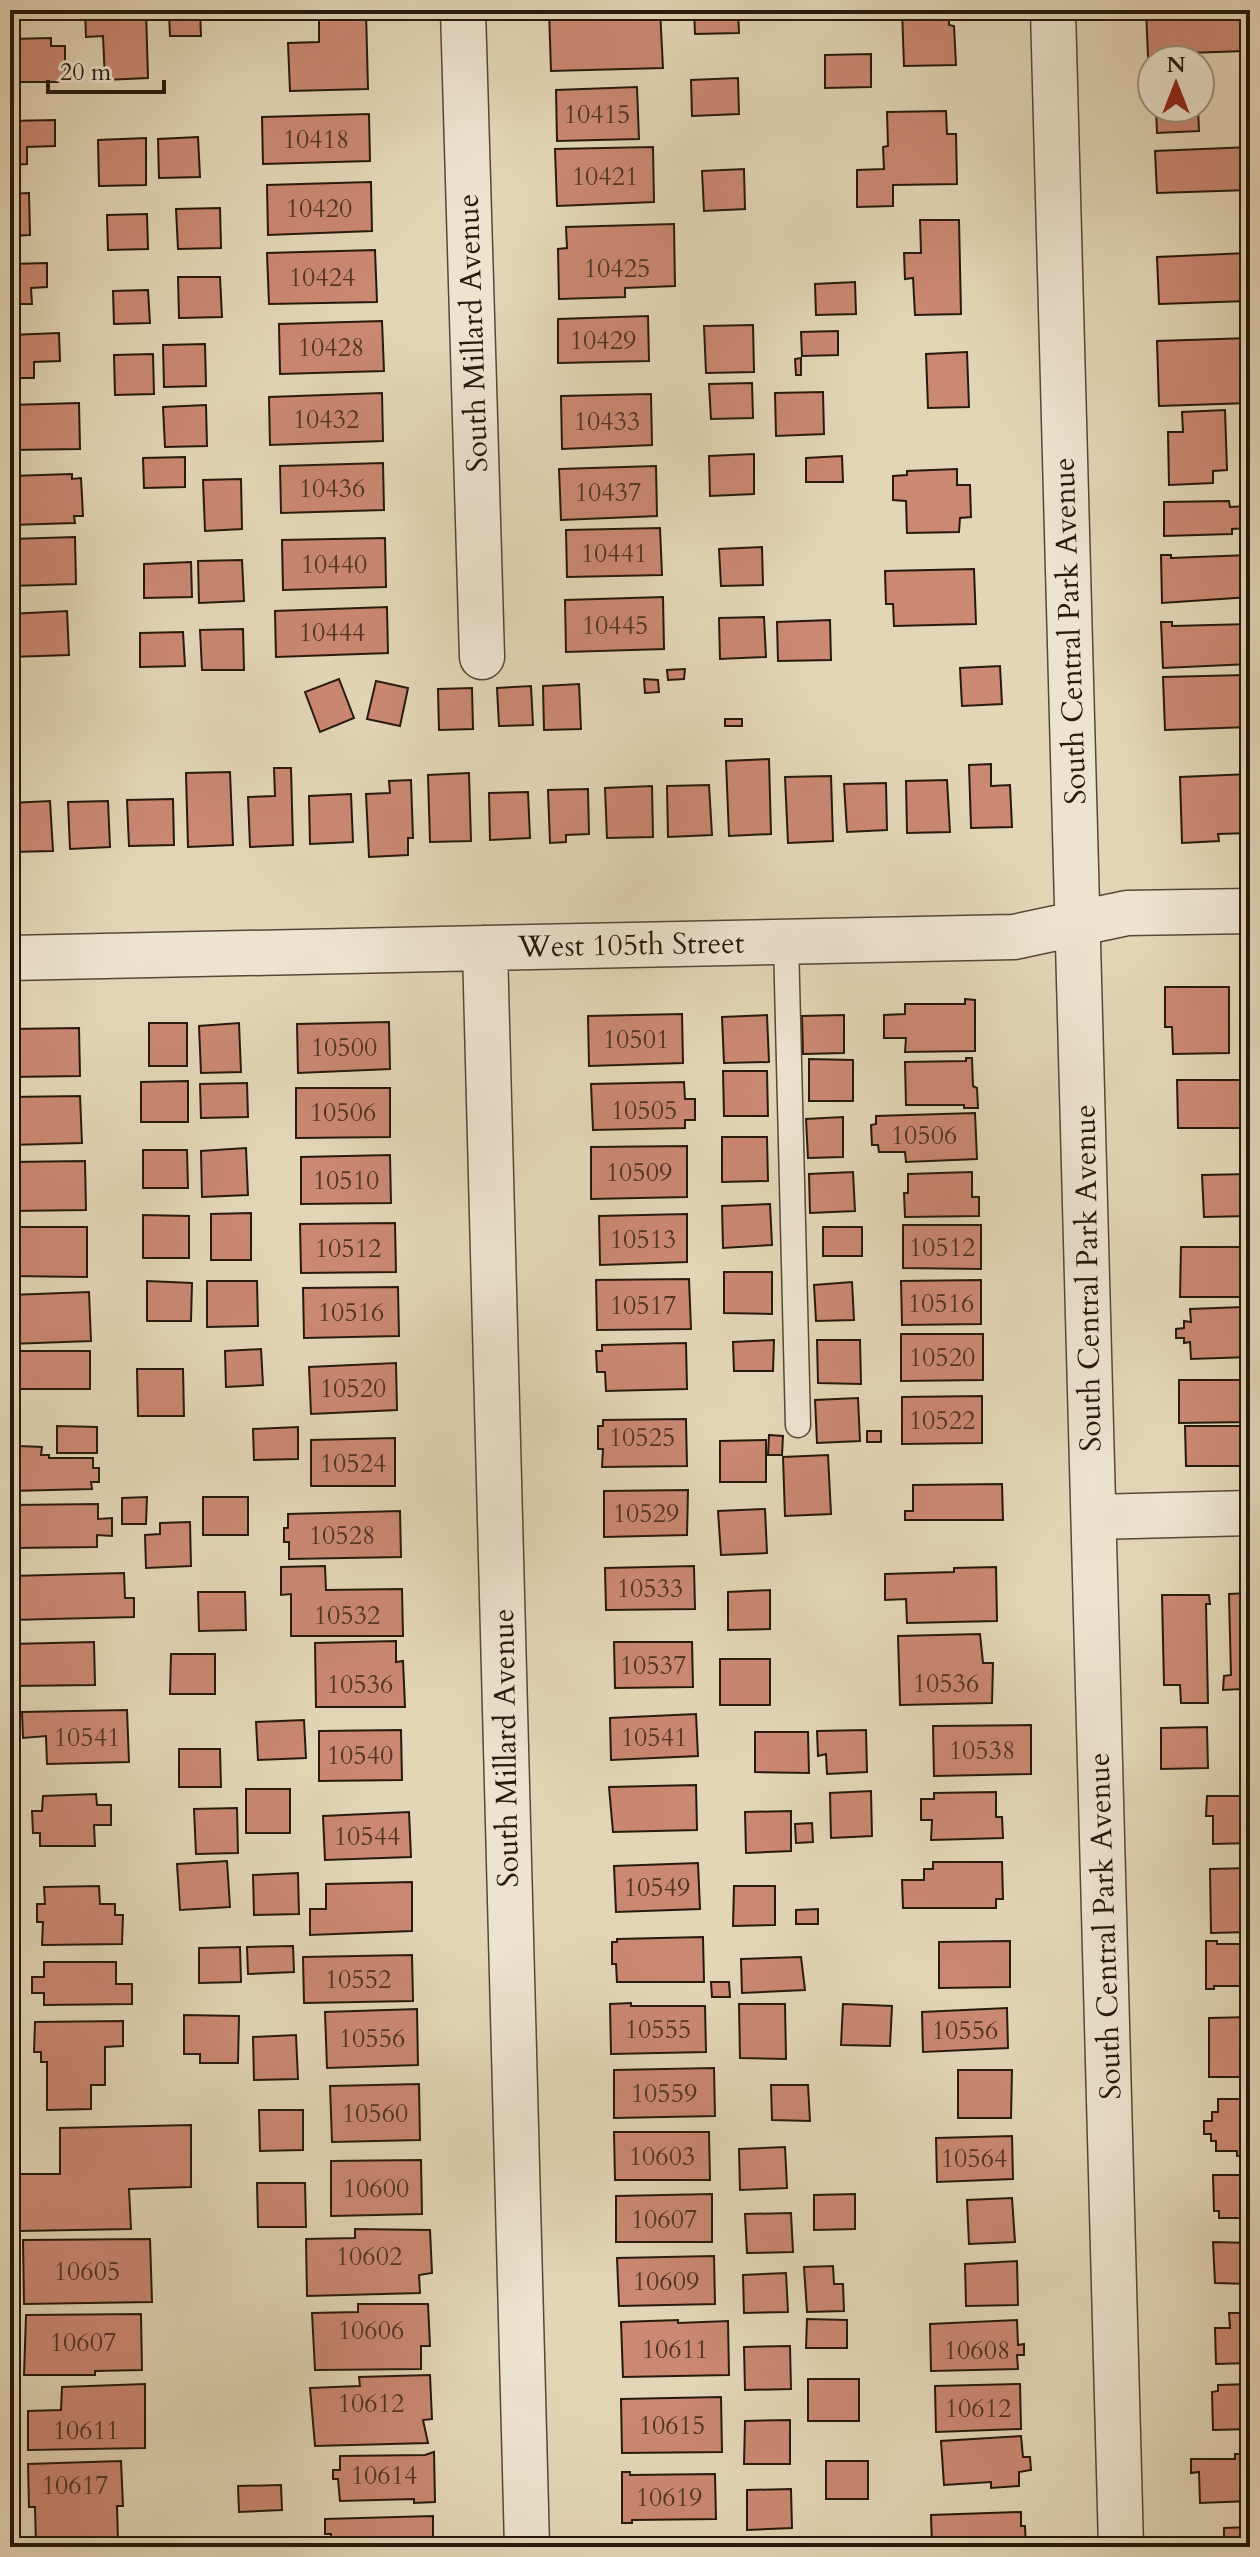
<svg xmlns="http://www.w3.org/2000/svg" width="1260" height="2557" font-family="Cardo,serif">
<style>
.building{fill:#cb8873;stroke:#27190d;stroke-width:2}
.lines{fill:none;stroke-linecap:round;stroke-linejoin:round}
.lane-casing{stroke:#564838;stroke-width:27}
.street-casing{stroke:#564838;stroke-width:47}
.lane{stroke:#ede4d0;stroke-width:24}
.street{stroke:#ede4d0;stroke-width:44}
.labels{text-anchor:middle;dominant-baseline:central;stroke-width:8;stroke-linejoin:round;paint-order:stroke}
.number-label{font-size:26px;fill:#503526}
.street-label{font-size:30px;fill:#27190d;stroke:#ede4d0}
</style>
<rect width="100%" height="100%" fill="#e3d6b7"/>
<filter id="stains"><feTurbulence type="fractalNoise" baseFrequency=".0025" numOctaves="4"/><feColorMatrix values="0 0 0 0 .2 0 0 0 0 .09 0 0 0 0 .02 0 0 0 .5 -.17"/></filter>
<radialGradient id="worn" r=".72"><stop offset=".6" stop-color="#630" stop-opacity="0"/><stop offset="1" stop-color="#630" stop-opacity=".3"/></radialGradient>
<path class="building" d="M 85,10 L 146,10 L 148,78 L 105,80 L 103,36 L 86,37 Z
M 549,10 L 660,10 L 663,68 L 551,71 Z
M 694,10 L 738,10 L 739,33 L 695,34 Z
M 902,10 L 949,10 L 949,25 L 954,26 L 956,65 L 904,66 Z
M 1146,10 L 1244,10 L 1245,51 L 1159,54 L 1159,58 L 1148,57 Z
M 366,11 L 368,89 L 290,91 L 288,43 L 319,42 L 319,12 Z
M 200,12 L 201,36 L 170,36 L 169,13 Z
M 51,38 L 51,46 L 65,46 L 65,82 L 10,82 L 10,39 Z
M 871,54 L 871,87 L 825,88 L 825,55 Z
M 738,78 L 739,114 L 692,116 L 691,80 Z
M 637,87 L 639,139 L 557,141 L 556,90 Z
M 1156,108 L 1198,108 L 1199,131 L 1157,133 Z
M 946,111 L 947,134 L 956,134 L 957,184 L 893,185 L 893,206 L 857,207 L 857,170 L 884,169 L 883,147 L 888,146 L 887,112 Z
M 369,114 L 370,161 L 263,164 L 262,117 Z
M 55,120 L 55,146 L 27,147 L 27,164 L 10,165 L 10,121 Z
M 198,137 L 200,177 L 159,178 L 158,139 Z
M 146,138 L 146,185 L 99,186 L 98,140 Z
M 653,147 L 654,202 L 557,206 L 555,149 Z
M 1250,147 L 1250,190 L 1157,193 L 1155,151 Z
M 744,169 L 745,209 L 704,211 L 702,171 Z
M 371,182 L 372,231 L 268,235 L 267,185 Z
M 29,193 L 30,235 L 10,236 L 10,194 Z
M 220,208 L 221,248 L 178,249 L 176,209 Z
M 147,214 L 148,249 L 108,250 L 107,215 Z
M 920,220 L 959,220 L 961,314 L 915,315 L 913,278 L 905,279 L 904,253 L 921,253 Z
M 674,224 L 675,286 L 625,288 L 625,297 L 559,299 L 558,249 L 567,248 L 566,227 Z
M 375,250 L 377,302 L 269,304 L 267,253 Z
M 1247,253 L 1248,301 L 1159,304 L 1157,257 Z
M 47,263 L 47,287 L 31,288 L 32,304 L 10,304 L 10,264 Z
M 178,277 L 220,277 L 222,317 L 179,318 Z
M 855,282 L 856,314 L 816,315 L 815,284 Z
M 148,290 L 150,323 L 114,324 L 113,291 Z
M 648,316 L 649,361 L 558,363 L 558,319 Z
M 382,321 L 384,371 L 280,374 L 279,324 Z
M 753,325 L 754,372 L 706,373 L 704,326 Z
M 838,331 L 838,355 L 802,356 L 801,332 Z
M 59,333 L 60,361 L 34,362 L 34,378 L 10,378 L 10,335 Z
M 1250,338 L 1250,403 L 1159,406 L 1157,341 Z
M 205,344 L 206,386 L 164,387 L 163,345 Z
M 967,352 L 969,407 L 928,408 L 926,354 Z
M 153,354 L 154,394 L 115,395 L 114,355 Z
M 801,358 L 801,375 L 796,375 L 795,359 Z
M 752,383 L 753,418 L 711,419 L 709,384 Z
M 823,392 L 824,434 L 776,436 L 775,393 Z
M 382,393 L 383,441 L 270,445 L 269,397 Z
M 651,394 L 652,445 L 562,449 L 561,396 Z
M 79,403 L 80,449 L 10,450 L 10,405 Z
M 206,405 L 207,446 L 165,447 L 163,407 Z
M 1225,410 L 1227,470 L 1213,471 L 1213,483 L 1169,485 L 1168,432 L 1183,432 L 1182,412 Z
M 754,454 L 754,494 L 710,496 L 709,456 Z
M 842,456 L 843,482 L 806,482 L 806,458 Z
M 185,457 L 185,487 L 144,488 L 143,458 Z
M 383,463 L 384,510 L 281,513 L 280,466 Z
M 656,466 L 657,516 L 561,520 L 559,469 Z
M 957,469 L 957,485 L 970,485 L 971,517 L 960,518 L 959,532 L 907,533 L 906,501 L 893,500 L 893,476 L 907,475 L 907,471 Z
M 72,474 L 72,479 L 81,478 L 83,516 L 74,516 L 75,523 L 10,525 L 10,476 Z
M 241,479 L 242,529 L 205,531 L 203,480 Z
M 1229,501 L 1230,507 L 1248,506 L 1249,528 L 1232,529 L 1232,534 L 1164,536 L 1164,502 Z
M 660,528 L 662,575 L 567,577 L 566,530 Z
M 75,537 L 76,584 L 10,586 L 10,539 Z
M 385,538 L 386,587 L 283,590 L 282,540 Z
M 762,547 L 763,585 L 721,586 L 719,549 Z
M 1161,555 L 1171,555 L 1171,558 L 1249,555 L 1250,597 L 1162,603 Z
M 242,560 L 244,601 L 199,603 L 198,561 Z
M 191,562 L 192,597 L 144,598 L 144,564 Z
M 974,569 L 976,624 L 894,626 L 893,604 L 886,604 L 885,571 Z
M 663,597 L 664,649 L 566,652 L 565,600 Z
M 387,607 L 388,653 L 276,657 L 275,611 Z
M 67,611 L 69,655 L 10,657 L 10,614 Z
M 764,617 L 766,657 L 720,659 L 719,618 Z
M 830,620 L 831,660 L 778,661 L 777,622 Z
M 1161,622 L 1172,622 L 1172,626 L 1250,624 L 1250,664 L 1163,668 Z
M 243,629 L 244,670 L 202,670 L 200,630 Z
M 183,632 L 185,666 L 140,667 L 140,633 Z
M 1000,666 L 1002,704 L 962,706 L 960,668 Z
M 685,669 L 684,679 L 668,680 L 667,670 Z
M 1246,675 L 1249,727 L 1165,730 L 1163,677 Z
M 339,679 L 354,718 L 320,732 L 305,692 Z
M 644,679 L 658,680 L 659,692 L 645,693 Z
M 376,681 L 408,688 L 400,726 L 367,719 Z
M 579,684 L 581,729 L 544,730 L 543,686 Z
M 531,686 L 533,725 L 499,726 L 497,688 Z
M 472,688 L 473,729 L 439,730 L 438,689 Z
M 725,719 L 742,719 L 742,726 L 725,726 Z
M 769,759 L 771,834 L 729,836 L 726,761 Z
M 991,764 L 991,786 L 1010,785 L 1012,827 L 971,828 L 969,765 Z
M 274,768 L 291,768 L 293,845 L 250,847 L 248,797 L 275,796 Z
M 230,772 L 233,845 L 188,847 L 186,773 Z
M 469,773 L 471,841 L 430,842 L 428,775 Z
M 1250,774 L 1250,833 L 1218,834 L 1219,841 L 1182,843 L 1180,777 Z
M 831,776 L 833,841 L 788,843 L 785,777 Z
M 411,780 L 413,838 L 408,838 L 408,855 L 369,857 L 366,794 L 390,793 L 389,781 Z
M 947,780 L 950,832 L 907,833 L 906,781 Z
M 886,783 L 887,830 L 847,832 L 844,784 Z
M 709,785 L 712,835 L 668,837 L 667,786 Z
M 652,786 L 653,837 L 607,838 L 605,788 Z
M 588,789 L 589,834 L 566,835 L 566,842 L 550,843 L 548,790 Z
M 528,792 L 530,838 L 490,840 L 489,793 Z
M 351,794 L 353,842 L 310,844 L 309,796 Z
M 173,799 L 174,845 L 129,846 L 127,800 Z
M 50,801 L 53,851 L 11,852 L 10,803 Z
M 108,801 L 110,847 L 70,849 L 68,802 Z
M 1165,987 L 1229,987 L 1229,1053 L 1173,1054 L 1172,1027 L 1165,1027 Z
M 965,999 L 975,1000 L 975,1051 L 905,1052 L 906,1038 L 884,1038 L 884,1015 L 905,1014 L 905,1004 L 965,1004 Z
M 682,1014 L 683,1063 L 589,1066 L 588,1016 Z
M 767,1015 L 769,1062 L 724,1063 L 722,1017 Z
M 844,1015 L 844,1053 L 803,1054 L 802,1016 Z
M 389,1022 L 390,1069 L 298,1073 L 297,1024 Z
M 149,1023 L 187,1023 L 187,1066 L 149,1066 Z
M 239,1023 L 241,1072 L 201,1073 L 199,1026 Z
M 79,1028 L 80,1076 L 10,1077 L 10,1029 Z
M 966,1058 L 972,1058 L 973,1086 L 977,1088 L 978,1108 L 964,1108 L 964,1105 L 906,1105 L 905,1062 L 966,1061 Z
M 809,1059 L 853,1060 L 853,1101 L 809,1101 Z
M 723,1071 L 767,1071 L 768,1116 L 724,1116 Z
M 1177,1080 L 1250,1080 L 1250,1128 L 1178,1128 Z
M 188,1081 L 188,1122 L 141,1122 L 141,1082 Z
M 684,1082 L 685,1099 L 695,1099 L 695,1120 L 685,1120 L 685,1128 L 593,1130 L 591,1084 Z
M 247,1083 L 248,1117 L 201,1118 L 200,1084 Z
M 296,1088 L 390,1088 L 390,1137 L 296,1138 Z
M 80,1096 L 82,1143 L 10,1145 L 10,1097 Z
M 975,1113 L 977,1159 L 906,1162 L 905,1152 L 879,1152 L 878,1145 L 872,1145 L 871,1125 L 876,1124 L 876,1116 Z
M 843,1117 L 843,1157 L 808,1158 L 806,1119 Z
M 722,1137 L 767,1137 L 768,1181 L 722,1182 Z
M 687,1146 L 687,1197 L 591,1199 L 591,1147 Z
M 246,1148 L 248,1195 L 202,1197 L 201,1151 Z
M 143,1150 L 187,1150 L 188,1188 L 143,1188 Z
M 390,1155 L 391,1203 L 301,1204 L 301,1157 Z
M 85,1161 L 86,1210 L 10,1211 L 10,1162 Z
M 853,1172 L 855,1211 L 810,1213 L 809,1174 Z
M 972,1172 L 972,1197 L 979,1197 L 979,1216 L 905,1217 L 904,1193 L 908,1193 L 908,1174 Z
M 1250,1174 L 1250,1216 L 1204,1217 L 1202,1175 Z
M 770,1204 L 772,1245 L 723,1248 L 722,1206 Z
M 251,1213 L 251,1260 L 211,1260 L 211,1214 Z
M 687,1214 L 687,1262 L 600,1265 L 599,1216 Z
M 143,1215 L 189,1216 L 189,1258 L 143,1258 Z
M 395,1223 L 396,1272 L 301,1273 L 300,1224 Z
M 903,1225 L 981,1225 L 981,1269 L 903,1268 Z
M 10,1227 L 87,1227 L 87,1277 L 10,1276 Z
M 823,1227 L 862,1227 L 862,1256 L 823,1256 Z
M 1181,1247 L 1250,1247 L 1250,1297 L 1180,1297 Z
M 724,1272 L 772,1272 L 772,1314 L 724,1313 Z
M 689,1279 L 691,1329 L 597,1330 L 596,1280 Z
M 981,1280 L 981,1324 L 902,1325 L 901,1281 Z
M 147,1281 L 192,1283 L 191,1321 L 147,1321 Z
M 207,1281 L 257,1281 L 258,1326 L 207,1327 Z
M 852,1282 L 854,1320 L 816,1321 L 814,1285 Z
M 398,1287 L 399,1336 L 304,1338 L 303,1288 Z
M 89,1292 L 91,1341 L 10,1344 L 10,1295 Z
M 1243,1307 L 1244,1324 L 1250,1324 L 1250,1357 L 1191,1359 L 1190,1342 L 1184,1343 L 1184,1338 L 1176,1338 L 1176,1329 L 1184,1328 L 1184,1321 L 1191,1322 L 1190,1309 Z
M 901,1334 L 983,1334 L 983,1380 L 901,1381 Z
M 774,1340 L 773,1371 L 734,1371 L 733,1342 Z
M 817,1340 L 860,1340 L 861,1384 L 818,1383 Z
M 686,1343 L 687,1389 L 606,1391 L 605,1372 L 597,1372 L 596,1351 L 602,1351 L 602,1345 Z
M 261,1349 L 263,1385 L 226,1387 L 225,1351 Z
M 10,1351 L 90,1351 L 90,1389 L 10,1389 Z
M 396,1363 L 397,1410 L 311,1414 L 309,1367 Z
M 137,1369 L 183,1369 L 184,1416 L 138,1416 Z
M 1179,1380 L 1250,1380 L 1250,1422 L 1179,1423 Z
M 982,1396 L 982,1443 L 902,1444 L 902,1397 Z
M 858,1398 L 860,1441 L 817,1443 L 815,1400 Z
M 686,1419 L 687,1466 L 602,1467 L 603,1449 L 598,1449 L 598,1426 L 603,1426 L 603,1420 Z
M 57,1426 L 97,1427 L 97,1453 L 57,1453 Z
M 1185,1426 L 1250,1426 L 1250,1466 L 1186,1466 Z
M 298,1427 L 298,1459 L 254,1460 L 253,1429 Z
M 867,1431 L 881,1431 L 881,1442 L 867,1442 Z
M 20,1435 L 20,1446 L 42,1447 L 41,1455 L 49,1455 L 49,1458 L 93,1458 L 93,1468 L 99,1468 L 99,1482 L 91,1482 L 92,1489 L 10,1491 L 10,1436 Z
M 769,1435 L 783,1436 L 782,1455 L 768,1455 Z
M 395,1438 L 395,1486 L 311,1486 L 311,1440 Z
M 766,1440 L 766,1482 L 720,1482 L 720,1441 Z
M 828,1455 L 831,1514 L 785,1516 L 783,1457 Z
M 1002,1484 L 1003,1520 L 905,1520 L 905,1511 L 913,1511 L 913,1485 Z
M 688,1490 L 687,1535 L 604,1537 L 604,1491 Z
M 147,1497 L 146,1524 L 122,1524 L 122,1498 Z
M 203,1497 L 248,1497 L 248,1535 L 203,1535 Z
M 10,1501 L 13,1501 L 13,1505 L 98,1504 L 98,1519 L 112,1518 L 112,1536 L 97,1535 L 97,1547 L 12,1548 L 10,1553 Z
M 765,1509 L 767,1553 L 721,1555 L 718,1511 Z
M 400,1511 L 401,1557 L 289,1559 L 289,1542 L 284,1542 L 284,1528 L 288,1528 L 288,1514 Z
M 190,1522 L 191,1566 L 146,1568 L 145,1535 L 160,1534 L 160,1523 Z
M 325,1566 L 326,1590 L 402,1589 L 403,1636 L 291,1636 L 291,1594 L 281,1595 L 281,1567 Z
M 694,1566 L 695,1609 L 606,1610 L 605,1568 Z
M 996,1567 L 997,1621 L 907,1623 L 906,1599 L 885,1600 L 885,1574 L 954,1572 L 954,1568 Z
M 10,1572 L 12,1576 L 124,1573 L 125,1598 L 134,1598 L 134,1617 L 10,1620 Z
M 770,1590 L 770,1629 L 728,1630 L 728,1592 Z
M 198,1592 L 245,1592 L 246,1630 L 199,1631 Z
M 1250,1593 L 1250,1700 L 1242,1700 L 1241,1689 L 1223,1690 L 1224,1676 L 1231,1675 L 1229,1594 Z
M 1162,1595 L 1209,1595 L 1210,1604 L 1206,1604 L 1208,1703 L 1181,1703 L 1180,1685 L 1164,1685 Z
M 980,1634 L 983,1663 L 993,1663 L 992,1703 L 900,1705 L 898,1636 Z
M 396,1641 L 396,1662 L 403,1661 L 405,1707 L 316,1707 L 315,1643 Z
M 94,1642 L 95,1685 L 10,1686 L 10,1644 Z
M 614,1642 L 692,1642 L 693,1687 L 615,1688 Z
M 171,1654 L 215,1654 L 215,1694 L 170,1694 Z
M 720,1659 L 770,1659 L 770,1705 L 720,1705 Z
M 127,1710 L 129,1762 L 47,1764 L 46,1736 L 23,1738 L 22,1712 Z
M 696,1714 L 698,1756 L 611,1760 L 610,1718 Z
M 304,1720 L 306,1758 L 258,1760 L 256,1722 Z
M 1031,1725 L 1031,1774 L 934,1776 L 933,1726 Z
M 1246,1726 L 1250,1726 L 1250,1768 L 1246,1768 Z
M 1207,1727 L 1208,1768 L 1161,1769 L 1161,1728 Z
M 401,1730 L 402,1780 L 319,1781 L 319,1731 Z
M 866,1730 L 867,1772 L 827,1774 L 826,1754 L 818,1756 L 817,1731 Z
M 755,1732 L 808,1732 L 809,1773 L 755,1772 Z
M 179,1749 L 220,1749 L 221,1787 L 179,1787 Z
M 696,1785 L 697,1830 L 613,1832 L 609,1787 Z
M 246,1789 L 290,1789 L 290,1833 L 246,1833 Z
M 871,1791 L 872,1836 L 831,1838 L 830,1793 Z
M 996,1792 L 996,1817 L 1002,1817 L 1003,1838 L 931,1840 L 932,1820 L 921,1820 L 921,1799 L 934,1799 L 934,1793 Z
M 96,1794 L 97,1805 L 111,1805 L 111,1825 L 94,1825 L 95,1846 L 40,1846 L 40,1833 L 33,1833 L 32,1811 L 42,1811 L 43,1796 Z
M 1207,1796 L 1250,1796 L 1250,1843 L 1213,1844 L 1213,1816 L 1206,1816 Z
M 237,1808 L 238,1853 L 196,1854 L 194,1809 Z
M 791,1811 L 791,1851 L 746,1853 L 745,1812 Z
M 409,1812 L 411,1857 L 325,1860 L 323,1816 Z
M 812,1823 L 813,1842 L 796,1843 L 795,1824 Z
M 227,1861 L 230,1907 L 180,1910 L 177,1864 Z
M 933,1862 L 1002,1862 L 1003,1899 L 996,1899 L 996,1908 L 903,1908 L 902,1880 L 924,1880 L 924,1869 L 933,1869 Z
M 698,1863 L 700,1909 L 616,1912 L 614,1866 Z
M 1250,1868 L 1250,1932 L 1211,1933 L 1210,1869 Z
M 298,1873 L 299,1914 L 254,1915 L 253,1875 Z
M 412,1882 L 412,1931 L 310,1935 L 310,1909 L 326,1909 L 326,1884 Z
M 99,1886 L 100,1904 L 115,1904 L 115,1915 L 123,1915 L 122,1944 L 42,1945 L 43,1922 L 37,1922 L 37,1904 L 45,1904 L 44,1887 Z
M 734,1886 L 775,1886 L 775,1925 L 733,1926 Z
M 818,1909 L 818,1924 L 796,1924 L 796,1910 Z
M 703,1937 L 704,1982 L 617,1982 L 616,1964 L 612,1964 L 612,1942 L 617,1942 L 617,1939 Z
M 1010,1941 L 1010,1987 L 939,1988 L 939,1942 Z
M 1206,1941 L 1217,1941 L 1217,1944 L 1250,1944 L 1250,1986 L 1214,1986 L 1214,1989 L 1206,1989 Z
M 293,1946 L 294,1972 L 248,1974 L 247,1947 Z
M 240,1947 L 241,1982 L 199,1983 L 199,1948 Z
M 412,1955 L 413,2001 L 304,2003 L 303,1957 Z
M 801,1957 L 805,1990 L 742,1993 L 741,1959 Z
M 44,1962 L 116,1962 L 116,1984 L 132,1984 L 132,2004 L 44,2005 L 44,1993 L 32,1993 L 32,1977 L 44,1977 Z
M 711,1982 L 729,1982 L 730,1997 L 712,1997 Z
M 631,2003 L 631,2006 L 705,2006 L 706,2052 L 611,2054 L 610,2004 Z
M 739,2004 L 785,2004 L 786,2059 L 740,2058 Z
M 843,2004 L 892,2006 L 890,2046 L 841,2045 Z
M 1007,2008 L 1008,2048 L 923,2052 L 922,2012 Z
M 417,2009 L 418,2065 L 327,2068 L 325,2012 Z
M 184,2015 L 239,2016 L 238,2063 L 200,2063 L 200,2054 L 184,2054 Z
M 1250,2017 L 1250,2077 L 1209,2077 L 1209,2018 Z
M 123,2021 L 123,2046 L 105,2047 L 105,2085 L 91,2085 L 91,2109 L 47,2110 L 47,2062 L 41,2062 L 41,2052 L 34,2052 L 35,2022 Z
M 296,2035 L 298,2079 L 254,2080 L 253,2037 Z
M 714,2068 L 715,2116 L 614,2118 L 614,2070 Z
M 958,2070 L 1012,2070 L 1011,2118 L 958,2118 Z
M 419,2084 L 420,2140 L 332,2142 L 330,2086 Z
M 771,2085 L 808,2085 L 810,2121 L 772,2120 Z
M 1218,2099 L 1250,2099 L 1250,2155 L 1237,2156 L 1237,2151 L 1216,2151 L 1216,2141 L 1211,2141 L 1211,2134 L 1204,2134 L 1204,2121 L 1212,2121 L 1212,2112 L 1218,2112 Z
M 259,2110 L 303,2110 L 303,2150 L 260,2151 Z
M 191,2125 L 191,2187 L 129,2189 L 131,2229 L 19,2231 L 18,2174 L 60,2174 L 60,2128 Z
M 614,2132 L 709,2132 L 710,2180 L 615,2180 Z
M 1012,2136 L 1013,2179 L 937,2182 L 936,2138 Z
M 785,2147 L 787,2188 L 740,2190 L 739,2149 Z
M 421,2160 L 422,2214 L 331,2216 L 331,2161 Z
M 1213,2175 L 1250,2175 L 1250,2218 L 1219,2218 L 1219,2211 L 1214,2211 Z
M 257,2183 L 305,2183 L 306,2227 L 258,2227 Z
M 712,2194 L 712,2242 L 616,2242 L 616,2196 Z
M 855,2194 L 855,2229 L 814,2230 L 814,2195 Z
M 1012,2198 L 1015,2242 L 969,2244 L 967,2200 Z
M 791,2213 L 793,2252 L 747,2253 L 745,2214 Z
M 355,2229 L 430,2230 L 432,2273 L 419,2275 L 420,2293 L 307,2296 L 306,2239 L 355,2238 Z
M 150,2239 L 152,2302 L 24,2304 L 23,2240 Z
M 1213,2242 L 1250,2243 L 1250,2284 L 1215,2283 Z
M 714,2256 L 715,2304 L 619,2306 L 617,2258 Z
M 1017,2261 L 1018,2305 L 966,2306 L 965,2264 Z
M 833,2266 L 834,2284 L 843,2284 L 844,2311 L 807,2312 L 804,2267 Z
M 786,2273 L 788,2312 L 744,2313 L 743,2275 Z
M 358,2304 L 428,2304 L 430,2346 L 421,2346 L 421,2369 L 315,2370 L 312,2313 L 358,2312 Z
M 1229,2313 L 1250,2313 L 1250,2363 L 1216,2364 L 1215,2328 L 1230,2328 Z
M 141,2314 L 142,2370 L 95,2371 L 95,2375 L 24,2375 L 26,2315 Z
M 807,2319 L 847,2320 L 847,2348 L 806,2348 Z
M 678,2320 L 678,2323 L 728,2321 L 729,2375 L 623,2377 L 621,2322 Z
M 1017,2320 L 1018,2345 L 1024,2344 L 1024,2355 L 1017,2355 L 1018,2369 L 931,2371 L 930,2324 Z
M 790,2346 L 791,2389 L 745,2390 L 744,2347 Z
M 430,2375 L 432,2419 L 423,2420 L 428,2443 L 315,2446 L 310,2388 L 360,2386 L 359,2377 Z
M 808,2379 L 859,2379 L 859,2421 L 808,2421 Z
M 145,2384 L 145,2448 L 28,2450 L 28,2411 L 61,2410 L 62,2387 Z
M 1020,2384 L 1021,2429 L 936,2432 L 935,2386 Z
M 1250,2384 L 1250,2429 L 1213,2430 L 1212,2392 L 1218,2391 L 1218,2385 Z
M 721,2397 L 722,2452 L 622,2453 L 621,2399 Z
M 790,2420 L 790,2464 L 744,2464 L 745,2421 Z
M 1021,2436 L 1023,2457 L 1030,2457 L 1031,2470 L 1019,2472 L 1019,2486 L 991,2488 L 991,2482 L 944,2485 L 941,2441 Z
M 434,2452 L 435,2502 L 414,2503 L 414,2499 L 340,2501 L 338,2479 L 333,2479 L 333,2470 L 340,2470 L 340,2456 L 425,2455 Z
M 1235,2454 L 1250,2454 L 1250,2501 L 1200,2503 L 1199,2472 L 1191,2473 L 1191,2459 L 1235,2459 Z
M 121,2461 L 123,2506 L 117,2506 L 118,2542 L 36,2546 L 35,2507 L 29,2507 L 28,2464 Z
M 826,2461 L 868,2461 L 868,2499 L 826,2499 Z
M 622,2472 L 630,2472 L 630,2475 L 715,2474 L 716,2519 L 632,2520 L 632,2523 L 622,2523 Z
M 281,2485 L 282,2510 L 239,2512 L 238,2486 Z
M 791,2489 L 792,2528 L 747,2530 L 747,2490 Z
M 1021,2512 L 1021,2526 L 1025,2526 L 1026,2547 L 932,2547 L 931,2515 Z
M 433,2516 L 433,2547 L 339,2547 L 339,2539 L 331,2539 L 331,2534 L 325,2534 L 325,2519 Z
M 1250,2527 L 1250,2547 L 1224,2547 L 1224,2528 Z
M 715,2539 L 716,2547 L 624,2547 L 623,2540 L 633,2542 Z
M 866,2540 L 866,2547 L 828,2547 L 828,2541 Z"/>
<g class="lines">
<g class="lane-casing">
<path id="lane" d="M 786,942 L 798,1425"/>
</g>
<g class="street-casing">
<path id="street" d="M 463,10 L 482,657
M 1053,10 L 1121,2547
M 485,948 L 527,2547
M 10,958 L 1014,937 L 1127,913 L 1250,911
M 1094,1517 L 1250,1513"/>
</g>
<use href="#lane" class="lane"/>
<use href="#street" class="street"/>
</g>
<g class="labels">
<g class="number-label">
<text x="597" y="114">10415</text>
<text x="316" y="139">10418</text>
<text x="605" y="176">10421</text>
<text x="319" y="208">10420</text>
<text x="617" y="268">10425</text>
<text x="322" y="277">10424</text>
<text x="603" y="340">10429</text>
<text x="331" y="347">10428</text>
<text x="326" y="419">10432</text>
<text x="607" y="421">10433</text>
<text x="332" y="488">10436</text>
<text x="608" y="492">10437</text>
<text x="614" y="553">10441</text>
<text x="334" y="564">10440</text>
<text x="615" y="625">10445</text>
<text x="332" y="632">10444</text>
<text x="636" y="1039">10501</text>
<text x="344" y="1047">10500</text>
<text x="644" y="1110">10505</text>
<text x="343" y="1112">10506</text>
<text x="924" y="1135">10506</text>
<text x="639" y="1172">10509</text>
<text x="346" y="1180">10510</text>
<text x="643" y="1239">10513</text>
<text x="942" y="1247">10512</text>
<text x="348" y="1248">10512</text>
<text x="941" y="1303">10516</text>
<text x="643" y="1305">10517</text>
<text x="351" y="1312">10516</text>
<text x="942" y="1357">10520</text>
<text x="353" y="1388">10520</text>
<text x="942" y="1420">10522</text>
<text x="642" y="1437">10525</text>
<text x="353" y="1463">10524</text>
<text x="646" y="1513">10529</text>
<text x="342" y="1535">10528</text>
<text x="650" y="1588">10533</text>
<text x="347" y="1615">10532</text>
<text x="653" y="1665">10537</text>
<text x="946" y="1683">10536</text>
<text x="360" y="1684">10536</text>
<text x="87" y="1737">10541</text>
<text x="654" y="1737">10541</text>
<text x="982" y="1750">10538</text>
<text x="360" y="1755">10540</text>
<text x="367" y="1836">10544</text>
<text x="657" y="1887">10549</text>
<text x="358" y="1979">10552</text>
<text x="658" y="2029">10555</text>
<text x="965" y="2030">10556</text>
<text x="372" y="2038">10556</text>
<text x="664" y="2093">10559</text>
<text x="375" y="2113">10560</text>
<text x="662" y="2156">10603</text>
<text x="974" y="2158">10564</text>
<text x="376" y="2188">10600</text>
<text x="664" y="2219">10607</text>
<text x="369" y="2256">10602</text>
<text x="87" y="2271">10605</text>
<text x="666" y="2281">10609</text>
<text x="371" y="2330">10606</text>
<text x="83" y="2342">10607</text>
<text x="675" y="2349">10611</text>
<text x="977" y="2350">10608</text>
<text x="371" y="2403">10612</text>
<text x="978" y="2408">10612</text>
<text x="672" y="2425">10615</text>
<text x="86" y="2430">10611</text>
<text x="384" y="2475">10614</text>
<text x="75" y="2485">10617</text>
<text x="669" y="2497">10619</text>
</g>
<g class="street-label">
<text transform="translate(473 333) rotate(-92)">South Millard Avenue</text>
<text transform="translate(1070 631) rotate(-92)">South Central Park Avenue</text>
<text transform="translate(631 945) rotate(-1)">West 105th Street</text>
<text transform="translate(1088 1278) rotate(-91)">South Central Park Avenue</text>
<text transform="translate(506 1748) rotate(-91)">South Millard Avenue</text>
<text transform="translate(1105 1926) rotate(-92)">South Central Park Avenue</text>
</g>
</g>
<rect width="1260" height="2557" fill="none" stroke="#e3d6b7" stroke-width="40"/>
<rect x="12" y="12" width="1236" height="2533" fill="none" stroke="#27190d" stroke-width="4"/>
<rect x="20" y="20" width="1220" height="2517" fill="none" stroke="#27190d" stroke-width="2"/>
<g transform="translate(1176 84)"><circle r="38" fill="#ede4d0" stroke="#9e9382" stroke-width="2"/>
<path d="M0-6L14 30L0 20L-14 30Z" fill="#8f2418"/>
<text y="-12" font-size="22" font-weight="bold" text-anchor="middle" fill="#27190d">N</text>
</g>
<path d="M48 80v12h116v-12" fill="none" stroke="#27190d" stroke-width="4"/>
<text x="60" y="80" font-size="24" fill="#27190d" stroke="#ede4d0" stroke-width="6" paint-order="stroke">20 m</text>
<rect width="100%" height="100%" filter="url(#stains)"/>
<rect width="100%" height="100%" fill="url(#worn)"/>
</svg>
